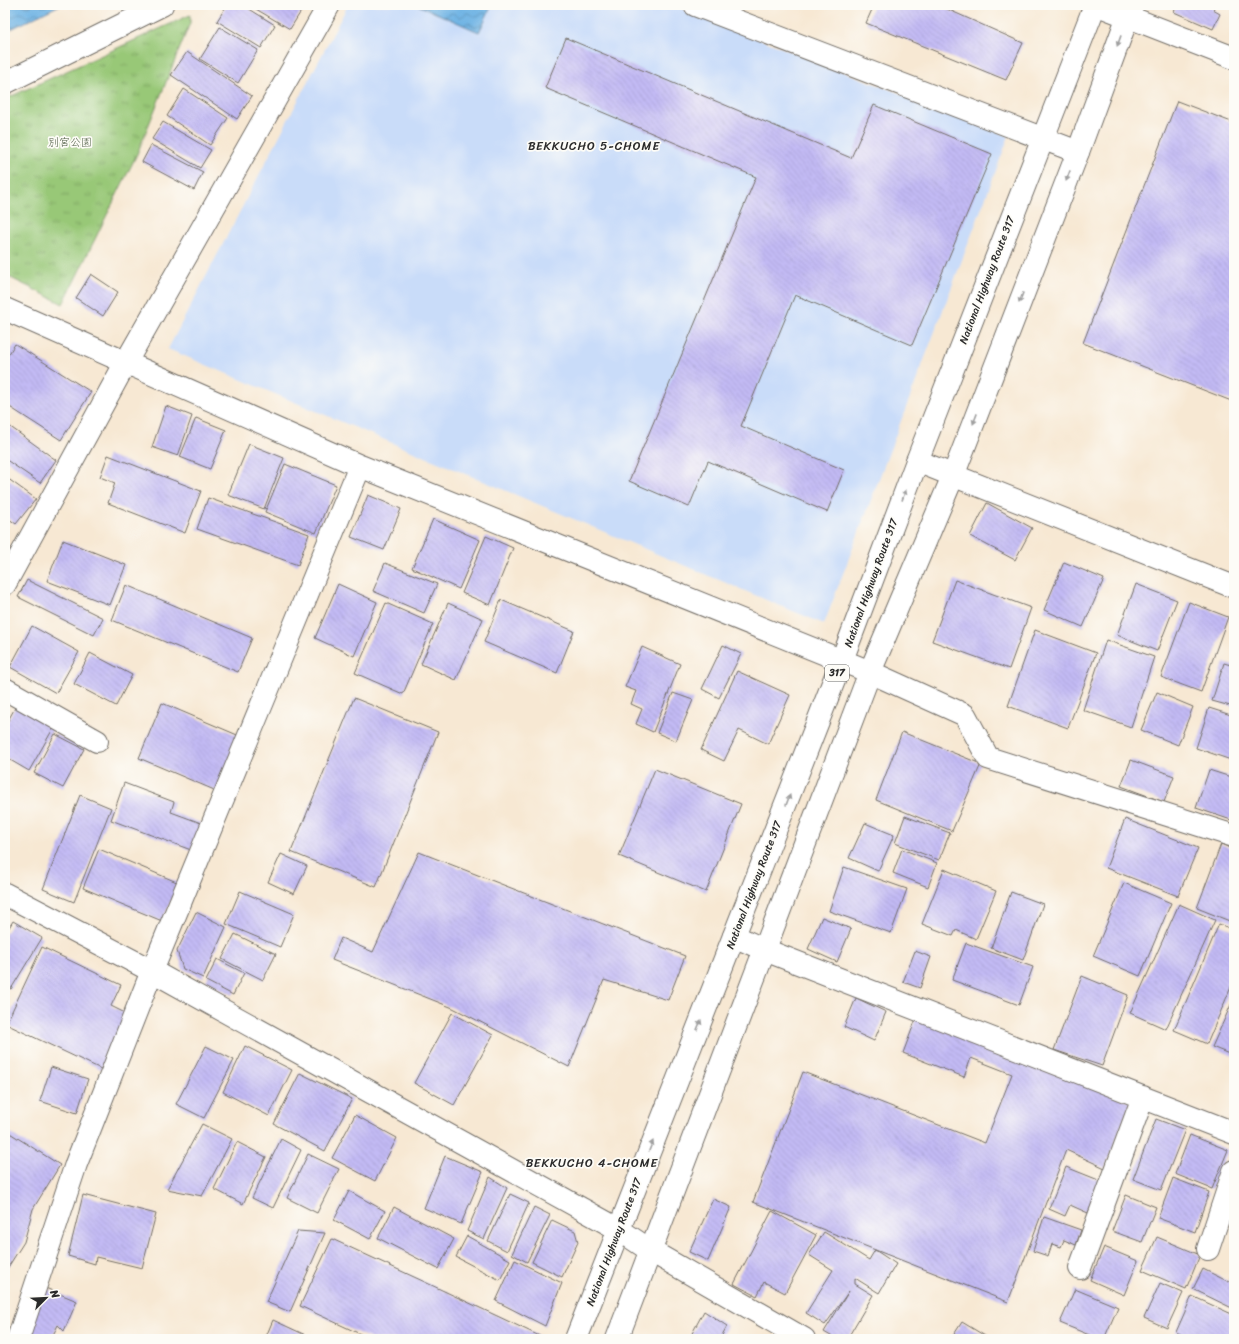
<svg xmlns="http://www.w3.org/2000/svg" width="1239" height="1344" font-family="Sriracha,'Klee One',sans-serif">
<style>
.built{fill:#c9dcf9}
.park{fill:url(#park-tufts);stroke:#627a51}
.water{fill:url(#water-waves);stroke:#4c6f88}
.building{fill:url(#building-back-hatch)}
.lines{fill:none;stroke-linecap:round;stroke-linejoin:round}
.minor-casing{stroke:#726d66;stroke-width:24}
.tertiary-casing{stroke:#726d66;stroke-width:24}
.trunk-casing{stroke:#726d66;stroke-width:24}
.minor{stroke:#fff;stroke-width:22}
.tertiary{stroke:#fff;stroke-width:22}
.trunk{stroke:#fff;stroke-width:22}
.oneway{fill:#a0a0a0}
.labels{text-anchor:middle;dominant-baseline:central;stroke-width:3.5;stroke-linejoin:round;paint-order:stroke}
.shield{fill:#fdfcf7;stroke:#6a6a68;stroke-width:1}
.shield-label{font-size:10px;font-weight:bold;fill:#2b2b2b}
.park-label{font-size:11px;fill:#4c5a42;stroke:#fdfcf7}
.street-label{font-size:11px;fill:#2b2b2b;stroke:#fdfcf7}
.neighbourhood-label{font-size:12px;letter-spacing:1px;fill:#2b2b2b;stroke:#fdfcf7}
</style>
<defs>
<pattern id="park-tufts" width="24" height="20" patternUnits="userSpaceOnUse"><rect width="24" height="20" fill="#98c877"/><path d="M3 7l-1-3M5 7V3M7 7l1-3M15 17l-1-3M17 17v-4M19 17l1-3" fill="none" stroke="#7ca362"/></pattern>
<pattern id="water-waves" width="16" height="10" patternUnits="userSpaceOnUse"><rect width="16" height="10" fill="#6eb3e4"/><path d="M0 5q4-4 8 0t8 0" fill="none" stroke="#5b92b9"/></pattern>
<pattern id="building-back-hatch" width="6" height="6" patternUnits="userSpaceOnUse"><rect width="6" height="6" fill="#c2baf4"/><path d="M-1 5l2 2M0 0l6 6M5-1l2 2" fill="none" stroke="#a7a0d1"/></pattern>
</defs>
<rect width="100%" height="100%" fill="#fdfcf7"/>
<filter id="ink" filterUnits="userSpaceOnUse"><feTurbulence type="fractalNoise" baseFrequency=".025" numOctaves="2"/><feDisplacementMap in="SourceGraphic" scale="8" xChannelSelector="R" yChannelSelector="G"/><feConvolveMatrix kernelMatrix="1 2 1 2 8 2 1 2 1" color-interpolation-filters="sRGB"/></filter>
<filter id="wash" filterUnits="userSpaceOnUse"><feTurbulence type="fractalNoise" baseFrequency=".012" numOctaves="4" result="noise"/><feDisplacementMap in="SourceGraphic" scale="16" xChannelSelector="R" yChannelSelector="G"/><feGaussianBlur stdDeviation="0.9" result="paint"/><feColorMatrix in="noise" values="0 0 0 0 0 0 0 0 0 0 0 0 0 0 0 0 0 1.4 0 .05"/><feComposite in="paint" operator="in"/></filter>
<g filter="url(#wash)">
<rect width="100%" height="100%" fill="#f7e8d3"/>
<path class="built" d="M 348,5 L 672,5 L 1009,136 L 824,624 L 168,349 Z"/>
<path class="park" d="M 190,15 L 190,23 L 137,154 L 63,304 L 5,275 L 5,99 Z"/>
<path class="water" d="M 5,5 L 60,5 L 5,32 Z
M 418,5 L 492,5 L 479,32 Z"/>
<g id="blocks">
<path class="building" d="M 227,5 L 243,5 L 275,25 L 261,48 L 217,21 Z
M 249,5 L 305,5 L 290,29 Z
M 874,5 L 938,5 L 1023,43 L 1006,80 L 866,23 Z
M 1177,5 L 1215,5 L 1213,10 L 1220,14 L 1213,29 L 1174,12 Z
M 220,27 L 258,50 L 238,83 L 200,59 Z
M 566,38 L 851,158 L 874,105 L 992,154 L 912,345 L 795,295 L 741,426 L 844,470 L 827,512 L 708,461 L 689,507 L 629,481 L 756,177 L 545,88 Z
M 187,52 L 252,96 L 237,119 L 171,75 Z
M 184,89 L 228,118 L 210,145 L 167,116 Z
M 1177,101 L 1234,123 L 1234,402 L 1083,343 Z
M 163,122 L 211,150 L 200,168 L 152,139 Z
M 151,145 L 203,172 L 194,190 L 142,162 Z
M 91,274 L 118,292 L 103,316 L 76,298 Z
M 15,344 L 91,392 L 61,440 L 5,404 L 5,360 Z
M 166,406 L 192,416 L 178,456 L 152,447 Z
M 196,418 L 226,430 L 210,469 L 180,457 Z
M 5,423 L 56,460 L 40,483 L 5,459 Z
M 249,444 L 284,458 L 264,509 L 228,495 Z
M 108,455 L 201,491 L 185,533 L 108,503 L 115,483 L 100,477 Z
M 285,464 L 336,485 L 316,533 L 265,512 Z
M 7,478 L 36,499 L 16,524 L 5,516 L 5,481 Z
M 368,495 L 401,509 L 384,550 L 351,537 Z
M 208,498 L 309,534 L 298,565 L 197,529 Z
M 987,503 L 1032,528 L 1015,560 L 970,536 Z
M 433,519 L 480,540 L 459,589 L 412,568 Z
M 486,536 L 513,548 L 490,605 L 462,593 Z
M 63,540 L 126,565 L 110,605 L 47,581 Z
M 5,546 L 12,550 L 5,561 Z
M 1064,562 L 1104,579 L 1083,627 L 1044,610 Z
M 385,563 L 437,584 L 424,613 L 373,591 Z
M 27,580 L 103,618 L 94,635 L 18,597 Z
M 955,580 L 1031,608 L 1009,669 L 932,641 Z
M 338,584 L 377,602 L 354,656 L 315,638 Z
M 1136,584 L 1177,600 L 1157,651 L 1117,635 Z
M 126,585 L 252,638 L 238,672 L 112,620 Z
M 501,600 L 574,631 L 557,673 L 484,642 Z
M 1189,602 L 1228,617 L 1201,692 L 1161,677 Z
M 386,603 L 433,624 L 403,694 L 355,673 Z
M 448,603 L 483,619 L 456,680 L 421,664 Z
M 32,626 L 79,652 L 56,693 L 10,667 Z
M 1035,630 L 1096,653 L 1068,728 L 1008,706 Z
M 1106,640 L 1154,657 L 1131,727 L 1083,710 Z
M 723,645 L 741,654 L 719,698 L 702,689 Z
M 642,647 L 680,664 L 653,732 L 636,724 L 642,709 L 631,704 L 636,691 L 625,687 Z
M 90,653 L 132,675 L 116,706 L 74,684 Z
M 1224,663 L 1234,666 L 1234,707 L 1212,701 Z
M 737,671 L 790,695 L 768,744 L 739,730 L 724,761 L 701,750 Z
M 1157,692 L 1193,707 L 1178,745 L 1141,730 Z
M 673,693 L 693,700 L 676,741 L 657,733 Z
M 354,698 L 438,732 L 376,887 L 291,852 Z
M 162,703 L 242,737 L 219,792 L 139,758 Z
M 16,706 L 54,727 L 29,771 L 5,757 L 5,726 Z
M 1209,708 L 1234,716 L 1234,761 L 1196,748 Z
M 902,732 L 981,764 L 952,831 L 876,800 Z
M 55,734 L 84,749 L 63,788 L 34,773 Z
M 1131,760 L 1174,776 L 1164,802 L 1121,786 Z
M 655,769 L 741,804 L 706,892 L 619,856 Z
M 1209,770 L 1234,778 L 1234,821 L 1196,808 Z
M 124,783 L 174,802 L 171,812 L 201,823 L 191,850 L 111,820 Z
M 80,795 L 111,808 L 74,902 L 43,889 Z
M 905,816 L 950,833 L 939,860 L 895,843 Z
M 1125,819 L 1198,848 L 1178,896 L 1106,868 Z
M 865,823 L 894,835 L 878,871 L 849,858 Z
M 1221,844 L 1234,850 L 1234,915 L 1232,922 L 1197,908 Z
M 99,849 L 179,883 L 162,921 L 83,888 Z
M 902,849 L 937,863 L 928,887 L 893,873 Z
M 419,852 L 685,956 L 668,1000 L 604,980 L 569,1067 L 453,1008 L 332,960 L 341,938 L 373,952 Z
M 281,854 L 307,866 L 294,894 L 268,882 Z
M 844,867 L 907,889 L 891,933 L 829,911 Z
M 944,869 L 996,891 L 976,939 L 956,930 L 953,936 L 922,924 Z
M 1124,883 L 1171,903 L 1140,976 L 1093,956 Z
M 240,891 L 294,914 L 280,947 L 226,924 Z
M 1011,892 L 1043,904 L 1023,960 L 991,948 Z
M 1179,904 L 1215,920 L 1166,1029 L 1130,1013 Z
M 196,912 L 226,927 L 203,978 L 183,969 L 177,951 Z
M 822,917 L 851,929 L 837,962 L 808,949 Z
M 13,921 L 42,938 L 11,989 L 5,986 L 5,934 Z
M 1219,924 L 1234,930 L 1234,980 L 1207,1044 L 1174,1030 Z
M 235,934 L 276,954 L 263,980 L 222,959 Z
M 966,943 L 1033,967 L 1019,1005 L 952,980 Z
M 42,947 L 121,985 L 111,1006 L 127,1014 L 101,1069 L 6,1024 Z
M 915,951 L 931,957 L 920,988 L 903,982 Z
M 217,959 L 244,973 L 233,995 L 206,981 Z
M 1082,976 L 1128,995 L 1102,1066 L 1054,1050 Z
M 856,998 L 886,1012 L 874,1041 L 844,1027 Z
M 1234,998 L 1234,1056 L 1212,1047 Z
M 452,1013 L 493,1035 L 454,1105 L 414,1083 Z
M 917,1016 L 1131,1102 L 1105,1168 L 1066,1150 L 1008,1302 L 753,1202 L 803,1072 L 985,1143 L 1012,1074 L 971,1058 L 964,1077 L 903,1053 Z
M 206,1046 L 234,1060 L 204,1118 L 176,1104 Z
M 245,1046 L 292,1070 L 269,1116 L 223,1092 Z
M 51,1067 L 88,1079 L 77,1113 L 40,1101 Z
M 300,1073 L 352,1099 L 325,1151 L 274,1124 Z
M 355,1115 L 397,1138 L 375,1181 L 332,1158 Z
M 1156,1119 L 1185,1130 L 1161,1190 L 1133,1179 Z
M 202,1124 L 232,1139 L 202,1196 L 167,1189 Z
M 5,1130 L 60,1165 L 33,1209 L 24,1242 L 5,1272 Z
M 1190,1135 L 1228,1150 L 1212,1189 L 1175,1174 Z
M 281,1139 L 301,1150 L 273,1208 L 252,1198 Z
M 237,1142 L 266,1157 L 243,1204 L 214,1189 Z
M 308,1154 L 339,1169 L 317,1213 L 287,1198 Z
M 445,1156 L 483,1172 L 461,1224 L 424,1208 Z
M 1066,1167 L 1101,1181 L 1088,1213 L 1070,1205 L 1065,1216 L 1049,1209 Z
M 490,1177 L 507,1188 L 484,1239 L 467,1231 Z
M 1173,1178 L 1209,1192 L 1195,1232 L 1158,1218 Z
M 349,1191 L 385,1211 L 370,1239 L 334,1220 Z
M 510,1194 L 529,1203 L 507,1251 L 488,1241 Z
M 83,1195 L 156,1214 L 142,1268 L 96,1257 L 95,1264 L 68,1256 Z
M 1126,1195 L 1156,1207 L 1142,1242 L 1112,1231 Z
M 713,1199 L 731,1207 L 708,1261 L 689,1252 Z
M 394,1207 L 454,1239 L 438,1269 L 378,1238 Z
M 534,1207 L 550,1215 L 527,1262 L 512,1254 Z
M 772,1211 L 816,1235 L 785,1293 L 764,1282 L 757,1296 L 734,1284 Z
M 1044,1217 L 1081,1230 L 1076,1245 L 1064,1240 L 1061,1247 L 1052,1244 L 1048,1256 L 1033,1251 Z
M 552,1220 L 575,1231 L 578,1242 L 562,1277 L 532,1262 Z
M 298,1231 L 325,1233 L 290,1312 L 266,1302 Z
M 824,1232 L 869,1260 L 875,1250 L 896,1264 L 879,1293 L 855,1278 L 855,1284 L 873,1295 L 847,1339 L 836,1339 L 824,1332 L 849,1291 L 825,1325 L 806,1313 L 833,1270 L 809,1255 Z
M 467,1236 L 510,1260 L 500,1280 L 456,1257 Z
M 1157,1237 L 1200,1255 L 1186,1289 L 1142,1270 Z
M 332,1239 L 427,1283 L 546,1339 L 371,1339 L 300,1306 Z
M 1104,1247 L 1138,1261 L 1124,1295 L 1090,1280 Z
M 515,1260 L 562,1283 L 545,1326 L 496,1301 Z
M 1203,1269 L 1229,1282 L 1234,1272 L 1234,1309 L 1193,1289 Z
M 1160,1283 L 1183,1293 L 1167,1328 L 1144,1318 Z
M 43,1287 L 77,1301 L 64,1331 L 58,1325 L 51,1339 L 20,1339 Z
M 1075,1289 L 1118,1307 L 1104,1339 L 1099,1339 L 1060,1323 Z
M 1192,1296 L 1234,1315 L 1234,1324 L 1227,1339 L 1191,1339 L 1176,1332 Z
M 704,1311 L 727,1326 L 720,1339 L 689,1339 Z
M 273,1320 L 314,1339 L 265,1339 Z
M 962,1322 L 990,1339 L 951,1339 Z"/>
</g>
</g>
<g filter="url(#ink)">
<use href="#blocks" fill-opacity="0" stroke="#726d66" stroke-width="1"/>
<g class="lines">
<g class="minor-casing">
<path id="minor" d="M 695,5 L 1078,152
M 1098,5 L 1234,58
M 5,309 L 360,466 L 870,672 L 965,715 L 988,758 L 1234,836
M 917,461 L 1234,587
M 5,584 L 126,362 L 329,5
M 5,689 L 97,741
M 5,894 L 152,971 L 618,1229 L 651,1251 L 804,1339
M 734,936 L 765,950 L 1234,1133
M 1208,1249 L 1234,1171
M 1080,1268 L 1143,1097
M 18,1339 L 76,1164 L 152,971 L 360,466"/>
</g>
<g class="tertiary-casing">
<path id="tertiary" d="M 5,83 L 162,5"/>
</g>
<g class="trunk-casing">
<path id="trunk" d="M 576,1339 L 842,660 L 917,461 L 1095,5
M 617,1339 L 870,672 L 953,476 L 1078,152 L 1132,5"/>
</g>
<use href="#minor" class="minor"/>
<use href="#tertiary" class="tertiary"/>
<use href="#trunk" class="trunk"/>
</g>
<defs><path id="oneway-solid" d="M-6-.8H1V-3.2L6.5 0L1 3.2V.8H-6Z"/></defs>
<g class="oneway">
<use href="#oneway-solid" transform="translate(1119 41) rotate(110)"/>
<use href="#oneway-solid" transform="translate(1068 176) rotate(111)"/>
<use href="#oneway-solid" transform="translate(1021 298) rotate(111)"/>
<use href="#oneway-solid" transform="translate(975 419) rotate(111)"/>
<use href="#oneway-solid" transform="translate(904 495) rotate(-70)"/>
<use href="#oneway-solid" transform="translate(788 800) rotate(-69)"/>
<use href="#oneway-solid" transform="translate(699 1025) rotate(-68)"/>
<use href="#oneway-solid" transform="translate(651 1146) rotate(-68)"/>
</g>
</g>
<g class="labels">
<rect class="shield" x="825" y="665" width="24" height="16" rx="3"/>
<g class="shield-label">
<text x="837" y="673">317</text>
</g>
<g class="park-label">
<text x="70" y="142">別宮公園</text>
</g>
<g class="street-label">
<text transform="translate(987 280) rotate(-69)">National Highway Route 317</text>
<text transform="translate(871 583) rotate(-70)">National Highway Route 317</text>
<text transform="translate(754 885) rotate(-69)">National Highway Route 317</text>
<text transform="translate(614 1242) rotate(-69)">National Highway Route 317</text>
</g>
<g class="neighbourhood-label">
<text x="594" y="146">BEKKUCHO 5-CHOME</text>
<text x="592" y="1163">BEKKUCHO 4-CHOME</text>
</g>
</g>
<rect width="1239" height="1344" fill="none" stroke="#fdfcf7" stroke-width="20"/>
<g transform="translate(46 1298) rotate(66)" stroke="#fdfcf7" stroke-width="3" paint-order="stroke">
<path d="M0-3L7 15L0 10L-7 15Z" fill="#2b2b2b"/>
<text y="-6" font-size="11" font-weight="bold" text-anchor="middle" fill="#2b2b2b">N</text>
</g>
</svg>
